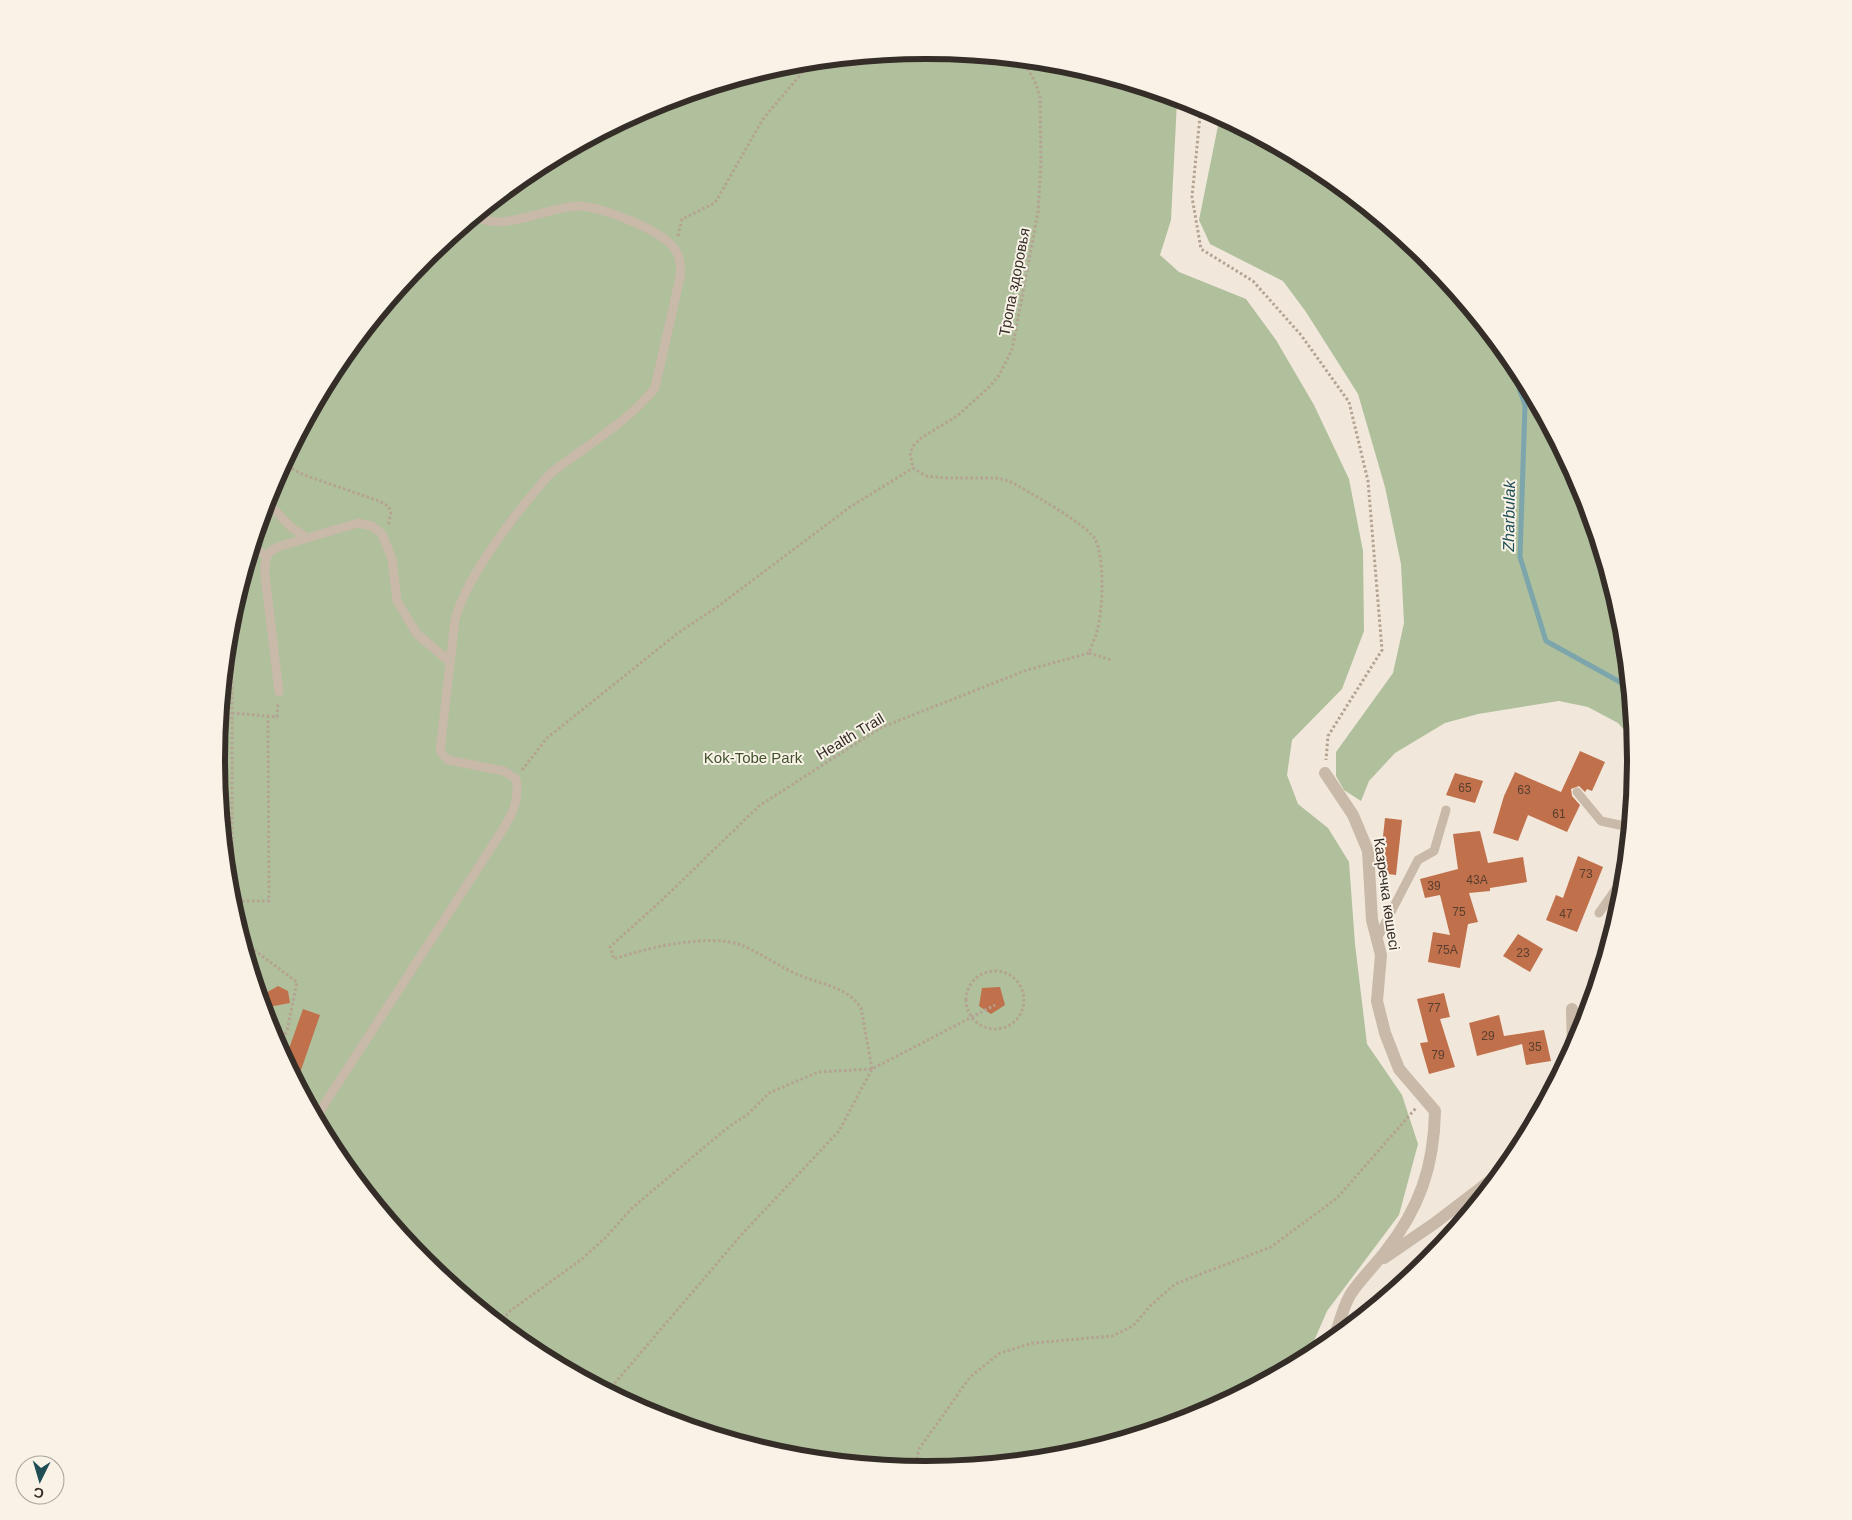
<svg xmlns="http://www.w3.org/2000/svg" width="1852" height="1520" font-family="Helvetica,sans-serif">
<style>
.green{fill:#b0bf9c}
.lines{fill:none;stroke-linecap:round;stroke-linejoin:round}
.stream{stroke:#7ca6ac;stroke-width:5}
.building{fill:#c0704a}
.path{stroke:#b4a392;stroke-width:3;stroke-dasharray:2.5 2.5;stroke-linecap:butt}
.lane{stroke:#c8b9a8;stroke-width:9}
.street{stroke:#c8b9a8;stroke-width:12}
.labels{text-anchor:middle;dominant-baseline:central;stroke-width:4;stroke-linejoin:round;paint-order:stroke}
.number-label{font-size:12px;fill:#583e30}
.street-label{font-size:15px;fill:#352d28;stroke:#f8f2e7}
.park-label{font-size:15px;fill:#41522d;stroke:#f8f2e7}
.water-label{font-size:16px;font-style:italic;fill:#1f4d55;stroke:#f8f2e7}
.rim{fill:none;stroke:#352d28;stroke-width:6}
</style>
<rect width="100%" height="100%" fill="#f1e8db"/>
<path class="green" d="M 926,50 L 1065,64 L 1175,97 L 1177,101 L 1171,220 L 1160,255 L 1179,272 L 1246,299 L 1276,340 L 1314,405 L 1349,479 L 1363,551 L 1364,631 L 1342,689 L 1292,740 L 1287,775 L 1298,804 L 1328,828 L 1349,862 L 1355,944 L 1367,1044 L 1402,1095 L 1418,1144 L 1399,1215 L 1327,1311 L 1307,1357 L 1197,1416 L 1064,1456 L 926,1470 L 787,1456 L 654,1416 L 531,1350 L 424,1262 L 336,1154 L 270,1031 L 230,898 L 216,760 L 230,621 L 270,488 L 336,365 L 424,258 L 532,170 L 655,104 L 788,64 Z
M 1220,116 L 1321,170 L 1428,258 L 1516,366 L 1582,489 L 1622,622 L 1634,741 L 1618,723 L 1588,707 L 1559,701 L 1478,714 L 1445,723 L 1395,753 L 1369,781 L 1361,801 L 1344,790 L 1336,776 L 1336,752 L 1393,673 L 1404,623 L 1401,564 L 1385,487 L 1358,394 L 1306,312 L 1283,281 L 1210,244 L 1199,220 Z"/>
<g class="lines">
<path class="stream" d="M 1508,356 L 1525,405 L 1520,557 L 1546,641 L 1629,687"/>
</g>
<path class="building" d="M 1580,751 L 1605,762 L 1592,791 L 1587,789 L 1585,792 L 1579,786 L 1571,789 L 1572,796 L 1580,805 L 1567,832 L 1528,815 L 1518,841 L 1493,833 L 1504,796 L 1515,772 L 1561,792 Z
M 1455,773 L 1483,781 L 1475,803 L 1446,795 Z
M 1385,818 L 1402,820 L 1396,875 L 1379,873 Z
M 1480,831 L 1488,863 L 1523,857 L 1527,882 L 1490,888 L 1490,891 L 1469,893 L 1478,922 L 1468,924 L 1460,968 L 1428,962 L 1433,932 L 1450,935 L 1440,895 L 1425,898 L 1420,879 L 1458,869 L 1453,834 Z
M 1578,856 L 1603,867 L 1577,932 L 1546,920 L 1556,895 L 1563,898 Z
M 1518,934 L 1543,949 L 1530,972 L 1503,956 Z
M 278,986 L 288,991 L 290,1003 L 263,1008 L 259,997 Z
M 1000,987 L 1005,1005 L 991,1014 L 979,1006 L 982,988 Z
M 1444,993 L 1450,1017 L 1440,1019 L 1455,1067 L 1429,1074 L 1420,1043 L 1428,1042 L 1417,999 Z
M 303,1009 L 320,1015 L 300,1073 L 291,1070 L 285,1060 Z
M 1499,1015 L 1504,1036 L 1544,1030 L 1551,1061 L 1526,1065 L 1522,1044 L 1477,1056 L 1469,1023 Z"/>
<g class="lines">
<path class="path" d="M 1201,106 L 1192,197 L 1201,249 L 1253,281 L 1301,335 L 1349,402 L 1368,481 L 1382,650 L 1328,736 L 1326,760
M 678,236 L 682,219 L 715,203 L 763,119 L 812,61
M 283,464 L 304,475 L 379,501 L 388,506 L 391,512 L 388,526
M 241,582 L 245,584
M 227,647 L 232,685 L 232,905
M 1089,653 L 1111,660
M 232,713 L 277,717 L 278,703
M 522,770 L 547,738 L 678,633 L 717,607 L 850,507 L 913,468
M 222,825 L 232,822
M 232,901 L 269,901 L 268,716
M 241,935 L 254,950 L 297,982 L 287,1031 L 277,1045
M966 1000a29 29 0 1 1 58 0a29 29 0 1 1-58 0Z
M 872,1069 L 861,1008 C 847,986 821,985 799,975 C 779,967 761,953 741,945 C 708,933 646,948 614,959 L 610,947 L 662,900 L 759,806 L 880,728 L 1027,670 L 1089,653 C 1091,646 1095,639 1097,631 C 1103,611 1105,558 1095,539 C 1086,524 1026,490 1009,481 L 996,478 L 944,478 L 926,476 L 913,468 L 910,453 L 914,445 L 921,438 L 957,416 L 988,388 L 998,377 L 1012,350 L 1038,212 L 1041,162 L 1040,97 L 1036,84 L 1023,60
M 499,1323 L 510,1311 L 582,1259 L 606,1237 L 632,1208 L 726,1129 L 748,1114 L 769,1093 L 818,1072 L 872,1069 L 995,1005
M 608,1391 L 743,1233 L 839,1131 L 872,1069
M 915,1469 L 919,1449 L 970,1377 L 1000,1353 L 1033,1343 L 1112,1336 L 1133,1326 L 1150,1306 L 1175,1284 L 1271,1247 L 1337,1198 L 1416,1108"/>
<path class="lane" d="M 266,501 L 291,527 L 307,538
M 252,547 L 267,556
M 279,692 L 265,575 C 265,562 264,554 277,547 L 358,523 L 372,526 L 382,534 L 392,559 L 397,601 L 417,634 L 450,662
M 1577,792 L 1601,821 L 1629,827
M 1599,913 L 1625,876
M 1377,939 L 1418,860 L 1434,851 L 1446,810
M 316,1117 L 500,834 C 512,815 520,801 516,779 L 504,771 L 448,760 L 440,751 L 455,620 C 465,581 506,526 532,495 C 539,487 545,478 552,472 C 587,445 628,422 655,388 L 680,277 C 681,268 681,259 676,251 C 664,230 603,208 580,206 C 552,205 497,235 476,215"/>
<path class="street" d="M 1325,773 L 1353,815 L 1368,851 L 1372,920 L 1381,955 L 1377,1001 L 1385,1033 L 1399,1069 L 1435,1111 C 1434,1166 1420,1208 1385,1252 C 1376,1264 1355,1285 1349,1297 C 1342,1310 1339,1326 1333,1340
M 1572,1009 L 1573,1048
M 1384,1258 L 1435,1223 L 1503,1171"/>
</g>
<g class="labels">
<g class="number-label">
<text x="1465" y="788">65</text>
<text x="1524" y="790">63</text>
<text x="1559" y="814">61</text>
<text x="1586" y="874">73</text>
<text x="1477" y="880">43А</text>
<text x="1434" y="886">39</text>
<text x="1459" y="912">75</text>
<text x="1566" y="914">47</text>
<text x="1447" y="950">75А</text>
<text x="1523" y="953">23</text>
<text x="1434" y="1008">77</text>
<text x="1488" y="1036">29</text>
<text x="1535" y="1047">35</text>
<text x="1438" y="1055">79</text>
</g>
<g class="street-label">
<text transform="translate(1014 282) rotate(-79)">Тропа здоровья</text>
<text transform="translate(850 736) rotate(-31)">Health Trail</text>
<text transform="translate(1387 894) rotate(82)">Казречка көшесі</text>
</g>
<g class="park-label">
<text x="753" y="757">Kok-Tobe Park</text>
</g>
<g class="water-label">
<text transform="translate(1509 516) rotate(-89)">Zharbulak</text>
</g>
</g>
<path d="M0 0H1852V1520H0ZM225 760a701 701 0 1 1 1402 0a701 701 0 1 1-1402 0Z" fill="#f8f2e7" fill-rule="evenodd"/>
<path class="rim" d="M225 760a701 701 0 1 1 1402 0a701 701 0 1 1-1402 0Z"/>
<g transform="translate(40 1480) rotate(185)"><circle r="24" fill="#f8f2e7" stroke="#aaa39b"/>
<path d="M0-4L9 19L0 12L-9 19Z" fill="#1f4d55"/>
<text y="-8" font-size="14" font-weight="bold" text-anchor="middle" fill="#352d28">С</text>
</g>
</svg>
